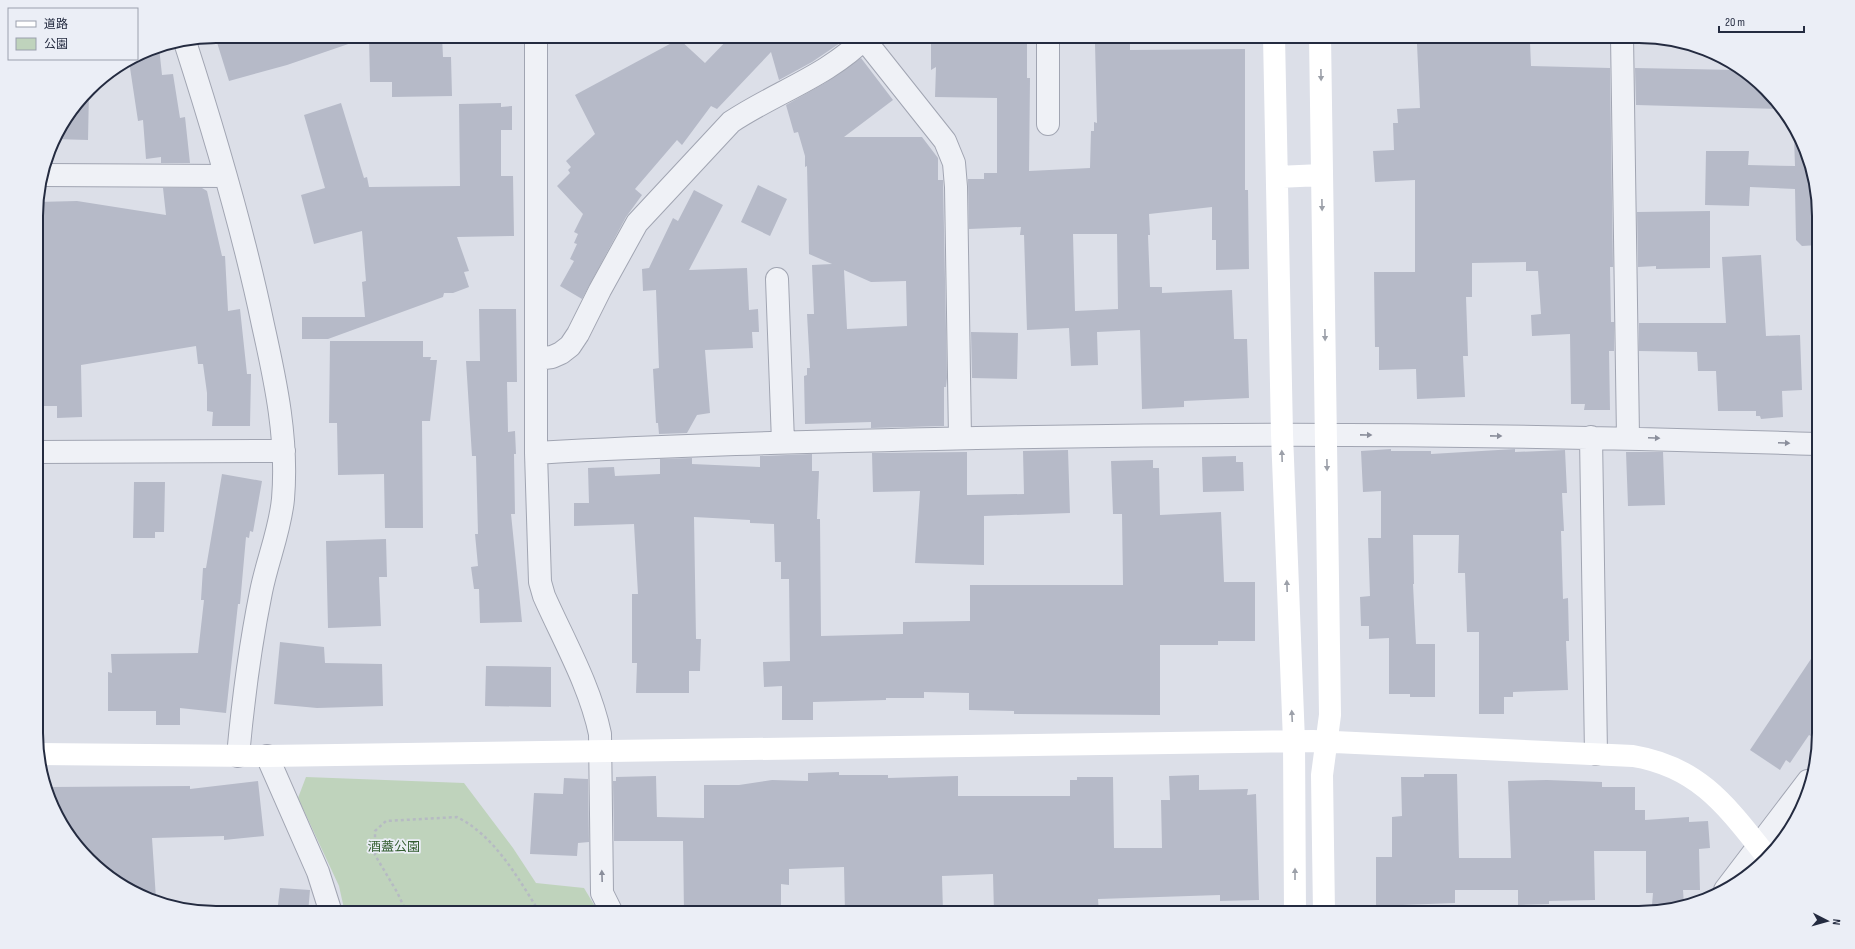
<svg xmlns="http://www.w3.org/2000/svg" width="1855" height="949" font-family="'Sofia Sans Condensed','Noto Sans JP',sans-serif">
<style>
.green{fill:#bfd3bc}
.building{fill:#b6bac8;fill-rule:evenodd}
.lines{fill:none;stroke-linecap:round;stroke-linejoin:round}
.street-casing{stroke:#a1a5b2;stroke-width:24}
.path{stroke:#b6bac3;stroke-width:2.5;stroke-dasharray:3 3;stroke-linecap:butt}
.street{stroke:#eff1f6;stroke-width:22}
.secondary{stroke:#fff;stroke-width:22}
.oneway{fill:#9ca0a9}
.oneway2{fill:#8a8e9b}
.labels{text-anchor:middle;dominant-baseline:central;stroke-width:3.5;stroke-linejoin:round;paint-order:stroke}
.park-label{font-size:13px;fill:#335d30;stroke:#ebeef6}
.rim{fill:none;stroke:#242b40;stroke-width:2}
</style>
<rect width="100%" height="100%" fill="#dcdfe8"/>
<path class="green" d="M 306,777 L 464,783 L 513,848 L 536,883 L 584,888 L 599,913 L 345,913 L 339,886 L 298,798 Z"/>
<path class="building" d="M 215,36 L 360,36 L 360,40 L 287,65 L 229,81 Z
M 369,36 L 442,36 L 443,57 L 451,57 L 452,96 L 392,97 L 392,82 L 370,82 Z
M 731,36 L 844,36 L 846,39 L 812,62 L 779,80 L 771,52 L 717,109 L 711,106 L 682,145 L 677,140 L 635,189 L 642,195 L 626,217 L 582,299 L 560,286 L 574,261 L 570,259 L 577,244 L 574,243 L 578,234 L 574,232 L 583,214 L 557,186 L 570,173 L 568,170 L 571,167 L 566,161 L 595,134 L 575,95 L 679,39 L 705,63 Z
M 931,36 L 1027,36 L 1027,78 L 1030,78 L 1029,171 L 1090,168 L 1091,131 L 1094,131 L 1094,122 L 1097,123 L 1095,44 L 1130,43 L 1130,50 L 1245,49 L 1245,190 L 1248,190 L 1249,269 L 1216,270 L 1216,240 L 1212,240 L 1212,207 L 1149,214 L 1150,235 L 1148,235 L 1150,287 L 1162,287 L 1162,293 L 1232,290 L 1234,339 L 1247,339 L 1249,398 L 1184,401 L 1184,407 L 1142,409 L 1140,330 L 1097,332 L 1098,365 L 1071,366 L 1069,328 L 1027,330 L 1024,235 L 1020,235 L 1021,227 L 969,229 L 968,179 L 984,179 L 984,173 L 997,173 L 997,98 L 935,97 L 936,67 L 931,70 ZM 1073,234 L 1117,234 L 1118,309 L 1075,311 Z
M 1425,36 L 1477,36 L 1477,43 L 1530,42 L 1531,66 L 1610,68 L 1613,267 L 1610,267 L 1611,322 L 1614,322 L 1614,351 L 1609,351 L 1610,410 L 1584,410 L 1585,404 L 1571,404 L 1570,334 L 1532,336 L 1531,315 L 1541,314 L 1538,271 L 1526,271 L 1526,262 L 1472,263 L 1472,297 L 1466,297 L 1468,356 L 1463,356 L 1465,397 L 1417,399 L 1416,369 L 1379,370 L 1379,347 L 1375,347 L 1374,272 L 1415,272 L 1415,180 L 1375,182 L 1373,151 L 1394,150 L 1393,123 L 1398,123 L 1397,109 L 1420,108 L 1417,44 L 1425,43 Z
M 159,47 L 162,75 L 173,74 L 180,118 L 185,117 L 190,163 L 161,163 L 161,157 L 146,159 L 143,120 L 138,121 L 129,61 L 137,59 L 137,56 L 147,50 Z
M 861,58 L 893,100 L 844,137 L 922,137 L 938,158 L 938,180 L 943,180 L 947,378 L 946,387 L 944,387 L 944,426 L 871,428 L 871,422 L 805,424 L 804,376 L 807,375 L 807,368 L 810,368 L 807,314 L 814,314 L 812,265 L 832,264 L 809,254 L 807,166 L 805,167 L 805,156 L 798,132 L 794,133 L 786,105 L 825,83 ZM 844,270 L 871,282 L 906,281 L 907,326 L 847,329 Z
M 1635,68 L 1738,70 L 1783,109 L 1636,105 Z
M 89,91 L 88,140 L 54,139 L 55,136 Z
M 341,103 L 364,178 L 367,177 L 369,187 L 460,186 L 459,104 L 501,103 L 501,107 L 512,106 L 512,130 L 501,130 L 501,176 L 513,176 L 514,236 L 457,237 L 469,271 L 464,272 L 469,287 L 453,293 L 444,293 L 443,297 L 328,339 L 302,339 L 302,317 L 365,317 L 362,282 L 366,281 L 362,231 L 314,244 L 301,195 L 325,188 L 304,115 Z
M 1799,136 L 1805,147 L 1817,192 L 1818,245 L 1802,246 L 1796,240 L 1795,189 L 1750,187 L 1749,206 L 1705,205 L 1706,151 L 1749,151 L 1748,165 L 1795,166 L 1794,137 Z
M 758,185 L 787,199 L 770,236 L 741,222 Z
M 163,188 L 202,188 L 207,191 L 222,256 L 225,256 L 228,311 L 240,309 L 247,374 L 251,374 L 250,426 L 212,426 L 213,412 L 207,411 L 207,393 L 203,364 L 198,364 L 196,346 L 81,365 L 82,417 L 57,418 L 57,406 L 37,406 L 37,322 L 43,322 L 40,257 L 37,257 L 37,202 L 77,201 L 166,215 Z
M 694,190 L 723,205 L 689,270 L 747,268 L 749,310 L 758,309 L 759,332 L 752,332 L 753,348 L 705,350 L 710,413 L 697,415 L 687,433 L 659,434 L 658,423 L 656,423 L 653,369 L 659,368 L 656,290 L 643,291 L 642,269 L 649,268 L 673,218 L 678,221 Z
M 1710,211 L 1710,268 L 1656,269 L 1656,266 L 1638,267 L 1637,212 Z
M 1761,255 L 1766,336 L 1800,335 L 1802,390 L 1782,391 L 1783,417 L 1761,419 L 1760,416 L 1756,416 L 1756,411 L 1718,411 L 1716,371 L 1698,371 L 1697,352 L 1639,351 L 1639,323 L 1726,323 L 1722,257 Z
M 479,309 L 516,309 L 517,382 L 507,382 L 508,432 L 515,431 L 516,454 L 514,454 L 515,514 L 511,514 L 522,622 L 480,623 L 479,589 L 474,589 L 471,567 L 478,566 L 475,534 L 478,534 L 476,456 L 472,456 L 466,361 L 480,361 Z
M 971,332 L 1018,333 L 1017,379 L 972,378 Z
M 330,341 L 423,341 L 423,357 L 431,357 L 430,360 L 437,360 L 430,421 L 422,421 L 423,528 L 385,528 L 384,474 L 338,475 L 337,423 L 329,423 Z
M 1391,449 L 1391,451 L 1431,451 L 1431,454 L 1515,449 L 1515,452 L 1565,450 L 1567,493 L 1562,493 L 1564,531 L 1561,531 L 1563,599 L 1568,598 L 1569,641 L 1566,641 L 1568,690 L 1513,692 L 1513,697 L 1504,697 L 1504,714 L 1479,714 L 1479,632 L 1467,632 L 1465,573 L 1458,573 L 1459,535 L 1413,535 L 1414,584 L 1413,584 L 1416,644 L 1435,644 L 1435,697 L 1410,697 L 1410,694 L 1389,694 L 1389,638 L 1369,639 L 1369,626 L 1361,626 L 1360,597 L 1370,596 L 1368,538 L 1381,538 L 1381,491 L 1363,492 L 1361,451 Z
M 1068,450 L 1070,513 L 984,516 L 984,565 L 915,563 L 920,491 L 873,492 L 872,453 L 967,452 L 967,495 L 1024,494 L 1023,451 Z
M 1626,452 L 1663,452 L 1665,505 L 1628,506 Z
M 812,454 L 812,471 L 819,471 L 817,519 L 820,519 L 821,636 L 903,634 L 903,622 L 970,621 L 970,585 L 1123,585 L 1122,514 L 1113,514 L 1111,461 L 1153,460 L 1153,468 L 1159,468 L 1160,515 L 1221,512 L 1224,582 L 1255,582 L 1255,641 L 1218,641 L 1218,645 L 1160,645 L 1160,715 L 1014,714 L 1014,711 L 969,710 L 969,693 L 924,692 L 924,698 L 886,698 L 886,700 L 813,702 L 813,720 L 782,720 L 782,686 L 764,687 L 763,662 L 790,661 L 789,579 L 781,579 L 781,562 L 775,562 L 774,524 L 750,523 L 750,520 L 694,517 L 696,639 L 701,639 L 700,671 L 689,671 L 689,693 L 636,693 L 637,663 L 632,663 L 632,594 L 638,594 L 634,524 L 574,526 L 574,503 L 589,503 L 588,468 L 614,467 L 615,476 L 660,474 L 660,459 L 692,458 L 692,464 L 760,467 L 760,456 Z
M 1236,456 L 1236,462 L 1243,462 L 1244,491 L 1203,492 L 1202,457 Z
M 222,474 L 262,481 L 253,532 L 250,531 L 249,538 L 246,537 L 240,604 L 238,604 L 226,713 L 180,708 L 180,725 L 156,725 L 156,711 L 108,711 L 108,672 L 112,673 L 111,654 L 198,653 L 204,600 L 201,600 L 203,568 L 206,568 Z
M 134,482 L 165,482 L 164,532 L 155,532 L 155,538 L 133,538 Z
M 386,539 L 387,577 L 379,577 L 381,626 L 328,628 L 326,541 Z
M 280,642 L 324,647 L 325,663 L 382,664 L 383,706 L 317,708 L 274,704 Z
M 1819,647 L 1819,724 L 1811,736 L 1809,735 L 1790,763 L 1786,760 L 1780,770 L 1750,750 Z
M 486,666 L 551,667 L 551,707 L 485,706 Z
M 839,772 L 839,775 L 888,775 L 888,778 L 958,776 L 958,796 L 1070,796 L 1070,780 L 1077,780 L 1077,777 L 1113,777 L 1114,848 L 1162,848 L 1161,800 L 1170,800 L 1169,776 L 1199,775 L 1199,790 L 1248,789 L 1247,795 L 1256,794 L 1259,900 L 1220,901 L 1220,895 L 1098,899 L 1099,913 L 994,913 L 993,874 L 942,876 L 943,913 L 845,913 L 844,867 L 789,869 L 789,885 L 781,884 L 781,913 L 684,913 L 683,841 L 614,841 L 613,781 L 616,781 L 616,777 L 656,776 L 657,817 L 704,818 L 704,785 L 739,785 L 772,780 L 808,781 L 808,773 Z
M 1424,774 L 1457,774 L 1459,858 L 1511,858 L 1508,781 L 1547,780 L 1602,782 L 1602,787 L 1635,787 L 1635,810 L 1645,810 L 1645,820 L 1689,817 L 1689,822 L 1708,821 L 1710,848 L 1699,849 L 1700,890 L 1683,890 L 1684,905 L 1652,905 L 1653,893 L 1646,893 L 1646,851 L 1594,851 L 1595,900 L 1549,901 L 1549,904 L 1518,905 L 1518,890 L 1455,890 L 1455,903 L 1376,906 L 1376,857 L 1392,857 L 1392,817 L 1402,816 L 1401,777 L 1424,777 Z
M 564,778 L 588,779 L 589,842 L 578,843 L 577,856 L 530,854 L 534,793 L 563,794 Z
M 258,781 L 264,836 L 224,840 L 224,836 L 152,838 L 156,899 L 136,895 L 73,843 L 51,804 L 51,787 L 190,786 L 190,789 Z
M 280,888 L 310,890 L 308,913 L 277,913 Z"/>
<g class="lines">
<g class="street-casing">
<path id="street" d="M 536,36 L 536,453 L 540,582 L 544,596 C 564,641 590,686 600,734 L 602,893 L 612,913
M 1048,36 L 1048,124
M 1622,36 L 1628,437
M 864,39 L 945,141 L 954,163 L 956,187 L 960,438
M 185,42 C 215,135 243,229 263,325 C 276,383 288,440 283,499 C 280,531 267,561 261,592 C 250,646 243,701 238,756
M 44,175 L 225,176
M 777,279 L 783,442
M 536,359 L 552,357 L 561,353 L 570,346 L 578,334 L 600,290 L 637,223 L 731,122 C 776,92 828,76 867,36
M 1591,437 L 1596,754
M 37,452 L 284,451
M 536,453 C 669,445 802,442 935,439 C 1230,432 1524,434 1818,444
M 267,756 L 318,872 L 331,913
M 1725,890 L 1808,781"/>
</g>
<path class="path" d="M 407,913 L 397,892 L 375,855 L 375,831 L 386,821 L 457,817 C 495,836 518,878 540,913"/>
<use href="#street" class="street"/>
<path class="secondary" d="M 1274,36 L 1282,434 L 1294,741 L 1295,913
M 1320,36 L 1330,715 L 1322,775 L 1324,913
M 1277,177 L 1322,175
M 38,754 L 267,756 L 1313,741 L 1633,756 C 1700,767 1728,808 1768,858"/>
</g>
<defs><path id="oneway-solid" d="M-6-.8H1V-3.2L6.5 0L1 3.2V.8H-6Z"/></defs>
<g class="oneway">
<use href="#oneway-solid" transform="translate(1321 75) rotate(89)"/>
<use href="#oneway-solid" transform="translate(1322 205) rotate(89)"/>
<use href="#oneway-solid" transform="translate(1325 335) rotate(89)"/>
<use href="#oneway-solid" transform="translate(1282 456) rotate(-92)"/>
<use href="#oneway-solid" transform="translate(1327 465) rotate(89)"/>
<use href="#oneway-solid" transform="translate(1287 586) rotate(-92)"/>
<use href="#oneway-solid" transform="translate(1292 716) rotate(-93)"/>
<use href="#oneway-solid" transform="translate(1295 874) rotate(-90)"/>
</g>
<g class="oneway2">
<use href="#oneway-solid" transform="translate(1366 435) rotate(1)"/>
<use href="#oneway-solid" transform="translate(1496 436) rotate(1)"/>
<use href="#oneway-solid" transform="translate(1654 438) rotate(2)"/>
<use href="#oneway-solid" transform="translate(1784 443) rotate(2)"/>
<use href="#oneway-solid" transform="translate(602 876) rotate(-92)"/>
</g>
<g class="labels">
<g class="park-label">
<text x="394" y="847">酒蓋公園</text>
</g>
</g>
<path d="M0 0H1855V949H0ZM216 43H1639A173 173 0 0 1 1812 216V733A173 173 0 0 1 1639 906H216A173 173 0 0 1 43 733V216A173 173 0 0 1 216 43Z" fill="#ebeef6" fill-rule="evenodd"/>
<path class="rim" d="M216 43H1639A173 173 0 0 1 1812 216V733A173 173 0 0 1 1639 906H216A173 173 0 0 1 43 733V216A173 173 0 0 1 216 43Z"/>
<rect x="8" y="8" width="130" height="52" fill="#ebeef6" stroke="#9ba0ad"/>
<rect x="16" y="21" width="20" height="6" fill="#ffffff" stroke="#9ba0ad"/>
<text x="44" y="28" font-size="12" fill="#242b40">道路</text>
<rect x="16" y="38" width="20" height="12" fill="#bfd3bc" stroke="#9ba0ad"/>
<text x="44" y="48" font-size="12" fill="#242b40">公園</text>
<g transform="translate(1827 921) rotate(96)" stroke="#ebeef6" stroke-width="3" paint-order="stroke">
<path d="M0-3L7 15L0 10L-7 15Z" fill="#242b40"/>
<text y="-6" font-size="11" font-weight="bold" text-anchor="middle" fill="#242b40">N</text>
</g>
<path d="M1719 26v6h85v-6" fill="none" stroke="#242b40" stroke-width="2"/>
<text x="1725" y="26" font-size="12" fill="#242b40" stroke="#ebeef6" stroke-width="3" paint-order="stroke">20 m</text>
</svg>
